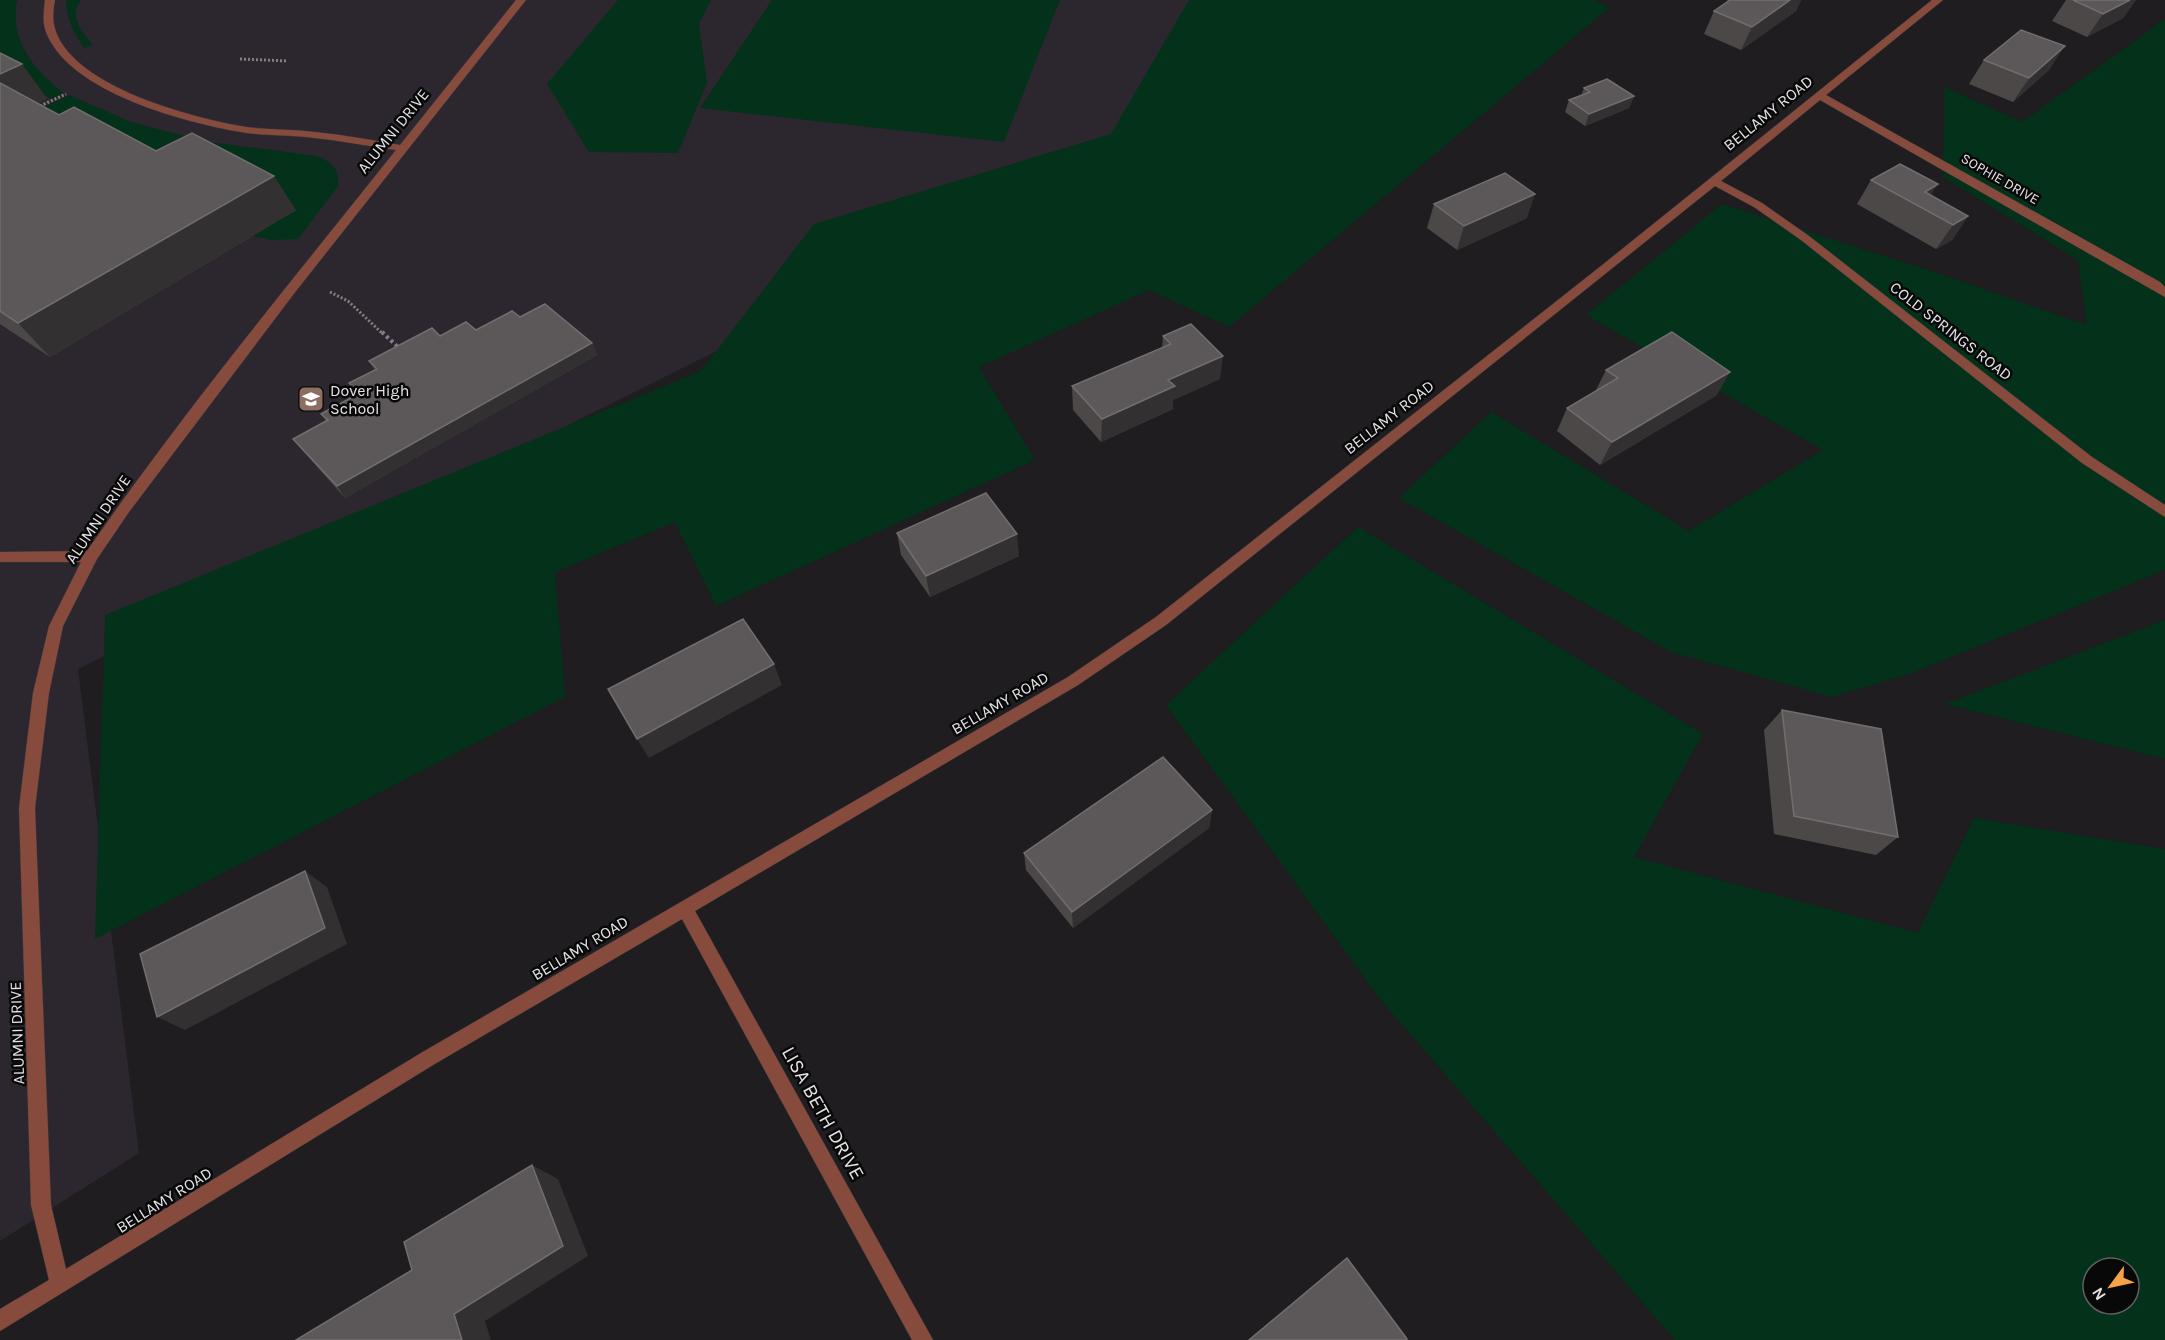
<svg xmlns="http://www.w3.org/2000/svg" width="2165" height="1340" font-family="Karla,sans-serif">
<style>
.built{fill:#2c272e}
.green{fill:#033119;fill-rule:evenodd}
.lines{fill:none;stroke-linecap:round;stroke-linejoin:round}
.minor-casing{stroke:#3b393c;stroke-width:1}
.path-far1{stroke:#828082;stroke-width:3;stroke-dasharray:2 2;stroke-linecap:butt}
.path{stroke:#828082;stroke-width:4;stroke-dasharray:3 3;stroke-linecap:butt}
.minor{fill:#864b3d;fill-rule:evenodd}
.wall{fill:#4c4848}
.shaded-wall{fill:#333031}
.building{fill:#5c5859;stroke:#726e6f;stroke-width:1.5}
.labels{text-anchor:middle;dominant-baseline:central;stroke-width:5;stroke-linejoin:round;paint-order:stroke}
.far-street-label{font-size:14px;fill:#e5e3e5;stroke:#080809}
.street-label{font-size:16px;fill:#e5e3e5;stroke:#080809}
.poi-label{font-size:16px;fill:#e5e3e5;stroke:#080809;text-anchor:start}
.near-street-label{font-size:20px;fill:#e5e3e5;stroke:#080809}
</style>
<rect width="100%" height="100%" fill="#1f1d20"/>
<path class="built" d="M 0,0 L 1366,0 L 1165,128 L 78,669 L 139,1153 L 0,1241 Z"/>
<path class="green" d="M 0,0 L 17,0 C 10,42 33,69 64,93 L 51,99 L 0,73 Z
M 66,0 L 81,0 C 68,16 82,32 93,45 L 84,48 C 74,33 66,18 66,0 Z
M 618,0 L 711,0 L 699,24 L 707,83 L 678,153 L 589,152 L 547,84 Z
M 772,0 L 1060,0 L 1004,142 L 700,108 Z
M 1189,0 L 1595,0 L 1609,8 L 1229,327 L 1149,290 L 979,367 L 1035,460 L 716,606 L 675,522 L 555,572 L 565,697 L 95,939 L 105,615 L 701,371 L 814,224 L 1111,134 Z
M 2165,19 L 2165,570 L 1912,673 L 1832,697 L 1671,652 L 1399,498 L 1491,412 L 1689,531 L 1823,450 L 1586,315 L 1722,204 L 1934,272 L 2087,325 L 2078,260 L 1943,177 L 1944,87 L 2022,122 Z
M 69,95 L 131,122 L 196,139 L 177,139 L 135,161 L 25,116 Z
M 208,142 L 318,156 C 332,163 340,169 338,186 L 298,239 L 271,240 L 252,236 L 295,210 Z
M 1358,527 L 1703,734 L 1634,857 L 1918,933 L 1974,818 L 2165,849 L 2165,1340 L 1675,1340 L 1379,998 L 1166,705 ZM 2093,1268 L 2129,1268 L 2129,1304 L 2093,1304 Z
M 2165,620 L 2165,759 L 1945,704 Z"/>
<g class="lines">
<g class="minor-casing">
<path id="minor" d="M 45,0 L 55,0 C 53,10 52,21 56,32 C 77,88 193,118 246,127 C 269,130 292,129 315,132 C 343,135 372,140 400,145 L 516,0 L 526,0 L 296,291 L 129,512 L 97,559 L 63,626 L 49,693 L 35,808 L 51,1205 L 66,1269 L 421,1053 L 1068,677 L 1156,617 L 1601,266 L 1932,0 L 1943,0 L 1826,95 L 2160,282 L 2165,287 L 2165,297 L 1820,100 L 1721,181 L 1762,203 L 1809,236 L 2092,457 L 2165,505 L 2165,517 L 2082,463 L 1801,240 L 1754,207 L 1715,186 L 1166,625 L 1078,685 L 695,911 L 933,1340 L 912,1340 L 682,919 L 433,1065 L 0,1331 L 0,1309 L 49,1280 L 31,1205 L 19,808 L 33,693 L 49,626 L 81,562 L 0,562 L 0,552 L 87,551 C 183,412 291,282 396,150 C 369,146 342,141 315,138 C 292,135 269,136 247,133 C 189,124 69,93 46,32 C 42,21 44,10 45,0 Z"/>
</g>
<path class="path-far1" d="M 240,59 L 287,61
M 40,106 L 66,94
M 330,292 L 348,301 L 383,334"/>
<path class="path" d="M 382,332 L 400,349"/>
<use href="#minor" class="minor"/>
</g>
<path class="wall" d="M 1726,0 L 1801,0 L 1796,11 L 1741,50 L 1704,34 L 1714,11 L 1729,1 Z
M 2066,0 L 2136,0 L 2123,18 L 2087,37 L 2052,21 Z
M 0,53 L 47,98 L 37,103 L 59,115 L 156,151 L 296,210 L 50,357 L 0,324 Z
M 1984,60 L 2049,70 L 2013,102 L 1969,84 Z
M 1584,88 L 1634,96 L 1629,108 L 1585,126 L 1565,112 L 1569,100 L 1581,96 Z
M 1871,180 L 1938,184 L 1930,195 L 1968,216 L 1952,240 L 1936,249 L 1857,204 Z
M 1434,204 L 1527,218 L 1457,250 L 1427,228 Z
M 520,317 L 592,343 L 597,355 L 345,498 L 302,450 L 293,439 L 326,421 L 321,414 L 356,395 L 349,383 L 375,370 L 369,361 L 440,336 L 476,330 Z
M 1163,336 L 1220,379 L 1173,400 L 1173,409 L 1101,442 L 1073,410 L 1072,386 L 1162,348 Z
M 1606,370 L 1717,395 L 1600,465 L 1557,431 L 1567,408 L 1595,392 Z
M 897,533 L 1019,556 L 930,597 L 901,555 Z
M 1782,710 L 1898,837 L 1876,855 L 1774,834 L 1764,730 Z
M 1212,810 L 1209,828 L 1073,928 L 1026,870 L 1024,853 Z
M 1347,1258 L 1406,1340 L 1249,1340 L 1335,1268 Z"/>
<path class="shaded-wall" d="M 1790,0 L 1801,0 L 1796,11 L 1741,50 L 1752,27 Z
M 2130,0 L 2136,0 L 2123,18 L 2087,37 L 2103,14 Z
M 2065,46 L 2049,70 L 2013,102 L 2029,78 Z
M 22,64 L 47,98 L 18,112 L 0,89 L 0,74 Z
M 1634,96 L 1629,108 L 1585,126 L 1589,114 Z
M 274,176 L 296,210 L 50,357 L 18,323 Z
M 1938,184 L 1922,208 L 1925,192 Z
M 1535,194 L 1527,218 L 1457,250 L 1464,226 Z
M 1968,216 L 1952,240 L 1936,249 L 1953,225 Z
M 592,343 L 597,355 L 345,498 L 337,486 Z
M 1223,356 L 1220,379 L 1173,400 L 1173,409 L 1101,442 L 1102,419 L 1168,380 Z
M 1730,372 L 1717,395 L 1600,465 L 1612,442 Z
M 1017,534 L 1019,556 L 930,597 L 926,576 Z
M 774,664 L 782,685 L 649,758 L 637,739 Z
M 1212,810 L 1209,828 L 1073,928 L 1072,912 Z
M 305,871 L 327,887 L 347,944 L 185,1030 L 157,1017 Z
M 532,1165 L 558,1179 L 588,1256 L 485,1321 L 491,1340 L 462,1340 L 454,1314 Z"/>
<path class="building" d="M 1730,0 L 1790,0 L 1752,27 L 1714,11 Z
M 2073,0 L 2130,0 L 2103,14 Z
M 2021,30 L 2065,46 L 2029,78 L 1984,60 Z
M 0,53 L 22,64 L 0,74 Z
M 1607,79 L 1634,96 L 1589,114 L 1569,100 L 1590,92 L 1584,88 Z
M 0,83 L 59,115 L 74,107 L 156,151 L 192,133 L 274,176 L 18,323 L 0,311 Z
M 1900,164 L 1938,184 L 1925,192 L 1968,216 L 1953,225 L 1871,180 Z
M 1505,173 L 1535,194 L 1464,226 L 1434,204 Z
M 545,304 L 592,343 L 337,486 L 293,439 L 328,420 L 321,414 L 358,394 L 349,383 L 377,369 L 369,361 L 432,328 L 440,336 L 466,322 L 476,330 L 512,311 L 520,317 Z
M 1191,324 L 1223,356 L 1168,380 L 1175,386 L 1102,419 L 1072,386 L 1171,344 L 1163,336 Z
M 1672,332 L 1730,372 L 1612,442 L 1567,408 L 1618,378 L 1606,370 Z
M 986,493 L 1017,534 L 926,576 L 897,533 Z
M 743,619 L 774,664 L 637,739 L 608,689 Z
M 1782,710 L 1881,729 L 1898,837 L 1794,816 Z
M 1163,757 L 1212,810 L 1072,912 L 1024,853 Z
M 305,871 L 325,928 L 157,1017 L 140,954 Z
M 532,1165 L 563,1246 L 454,1314 L 462,1340 L 296,1340 L 412,1270 L 404,1242 Z
M 1347,1258 L 1407,1339 L 1406,1340 L 1249,1340 Z"/>
<defs>
<g id="school-square" transform="scale(1.35)"><rect x="-9" y="-9" width="18" height="18" rx="4" fill="#8d6e63" stroke="#080809"/><path d="M0-5L7-2L0 1L-7-2ZM-4 1L0 2.5L4 1V4Q0 6-4 4Z" fill="#fff"/></g>
</defs>
<g fill-rule="evenodd">
<use href="#school-square" x="311" y="399"/>
</g>
<g class="labels">
<g class="far-street-label">
<text transform="translate(2000 179) rotate(30)">SOPHIE DRIVE</text>
</g>
<g class="street-label">
<text transform="translate(1768 113) rotate(-39)">BELLAMY ROAD</text>
<text transform="translate(393 131) rotate(-51)">ALUMNI DRIVE</text>
<text transform="translate(1951 331) rotate(38)">COLD SPRINGS ROAD</text>
<text transform="translate(1389 417) rotate(-38)">BELLAMY ROAD</text>
<text transform="translate(98 519) rotate(-56)">ALUMNI DRIVE</text>
<text transform="translate(1000 703) rotate(-30)">BELLAMY ROAD</text>
<text transform="translate(580 948) rotate(-31)">BELLAMY ROAD</text>
<text transform="translate(17 1033) rotate(-92)">ALUMNI DRIVE</text>
<text transform="translate(164 1200) rotate(-32)">BELLAMY ROAD</text>
</g>
<g class="poi-label">
<text x="330" y="390">Dover High<tspan x="330" dy="18">School</tspan></text>
</g>
<g class="near-street-label">
<text transform="translate(823 1113) rotate(61)">LISA BETH DRIVE</text>
</g>
</g>
<g transform="translate(2111 1286) rotate(237)"><circle r="28" fill="#080809" stroke="#606061" stroke-width="1.5"/>
<path d="M0-4.5L10 22L0 15L-10 22Z" fill="#f4a345"/>
<text y="-9" font-size="16" font-weight="bold" text-anchor="middle" fill="#e5e3e5">N</text>
</g>
</svg>
